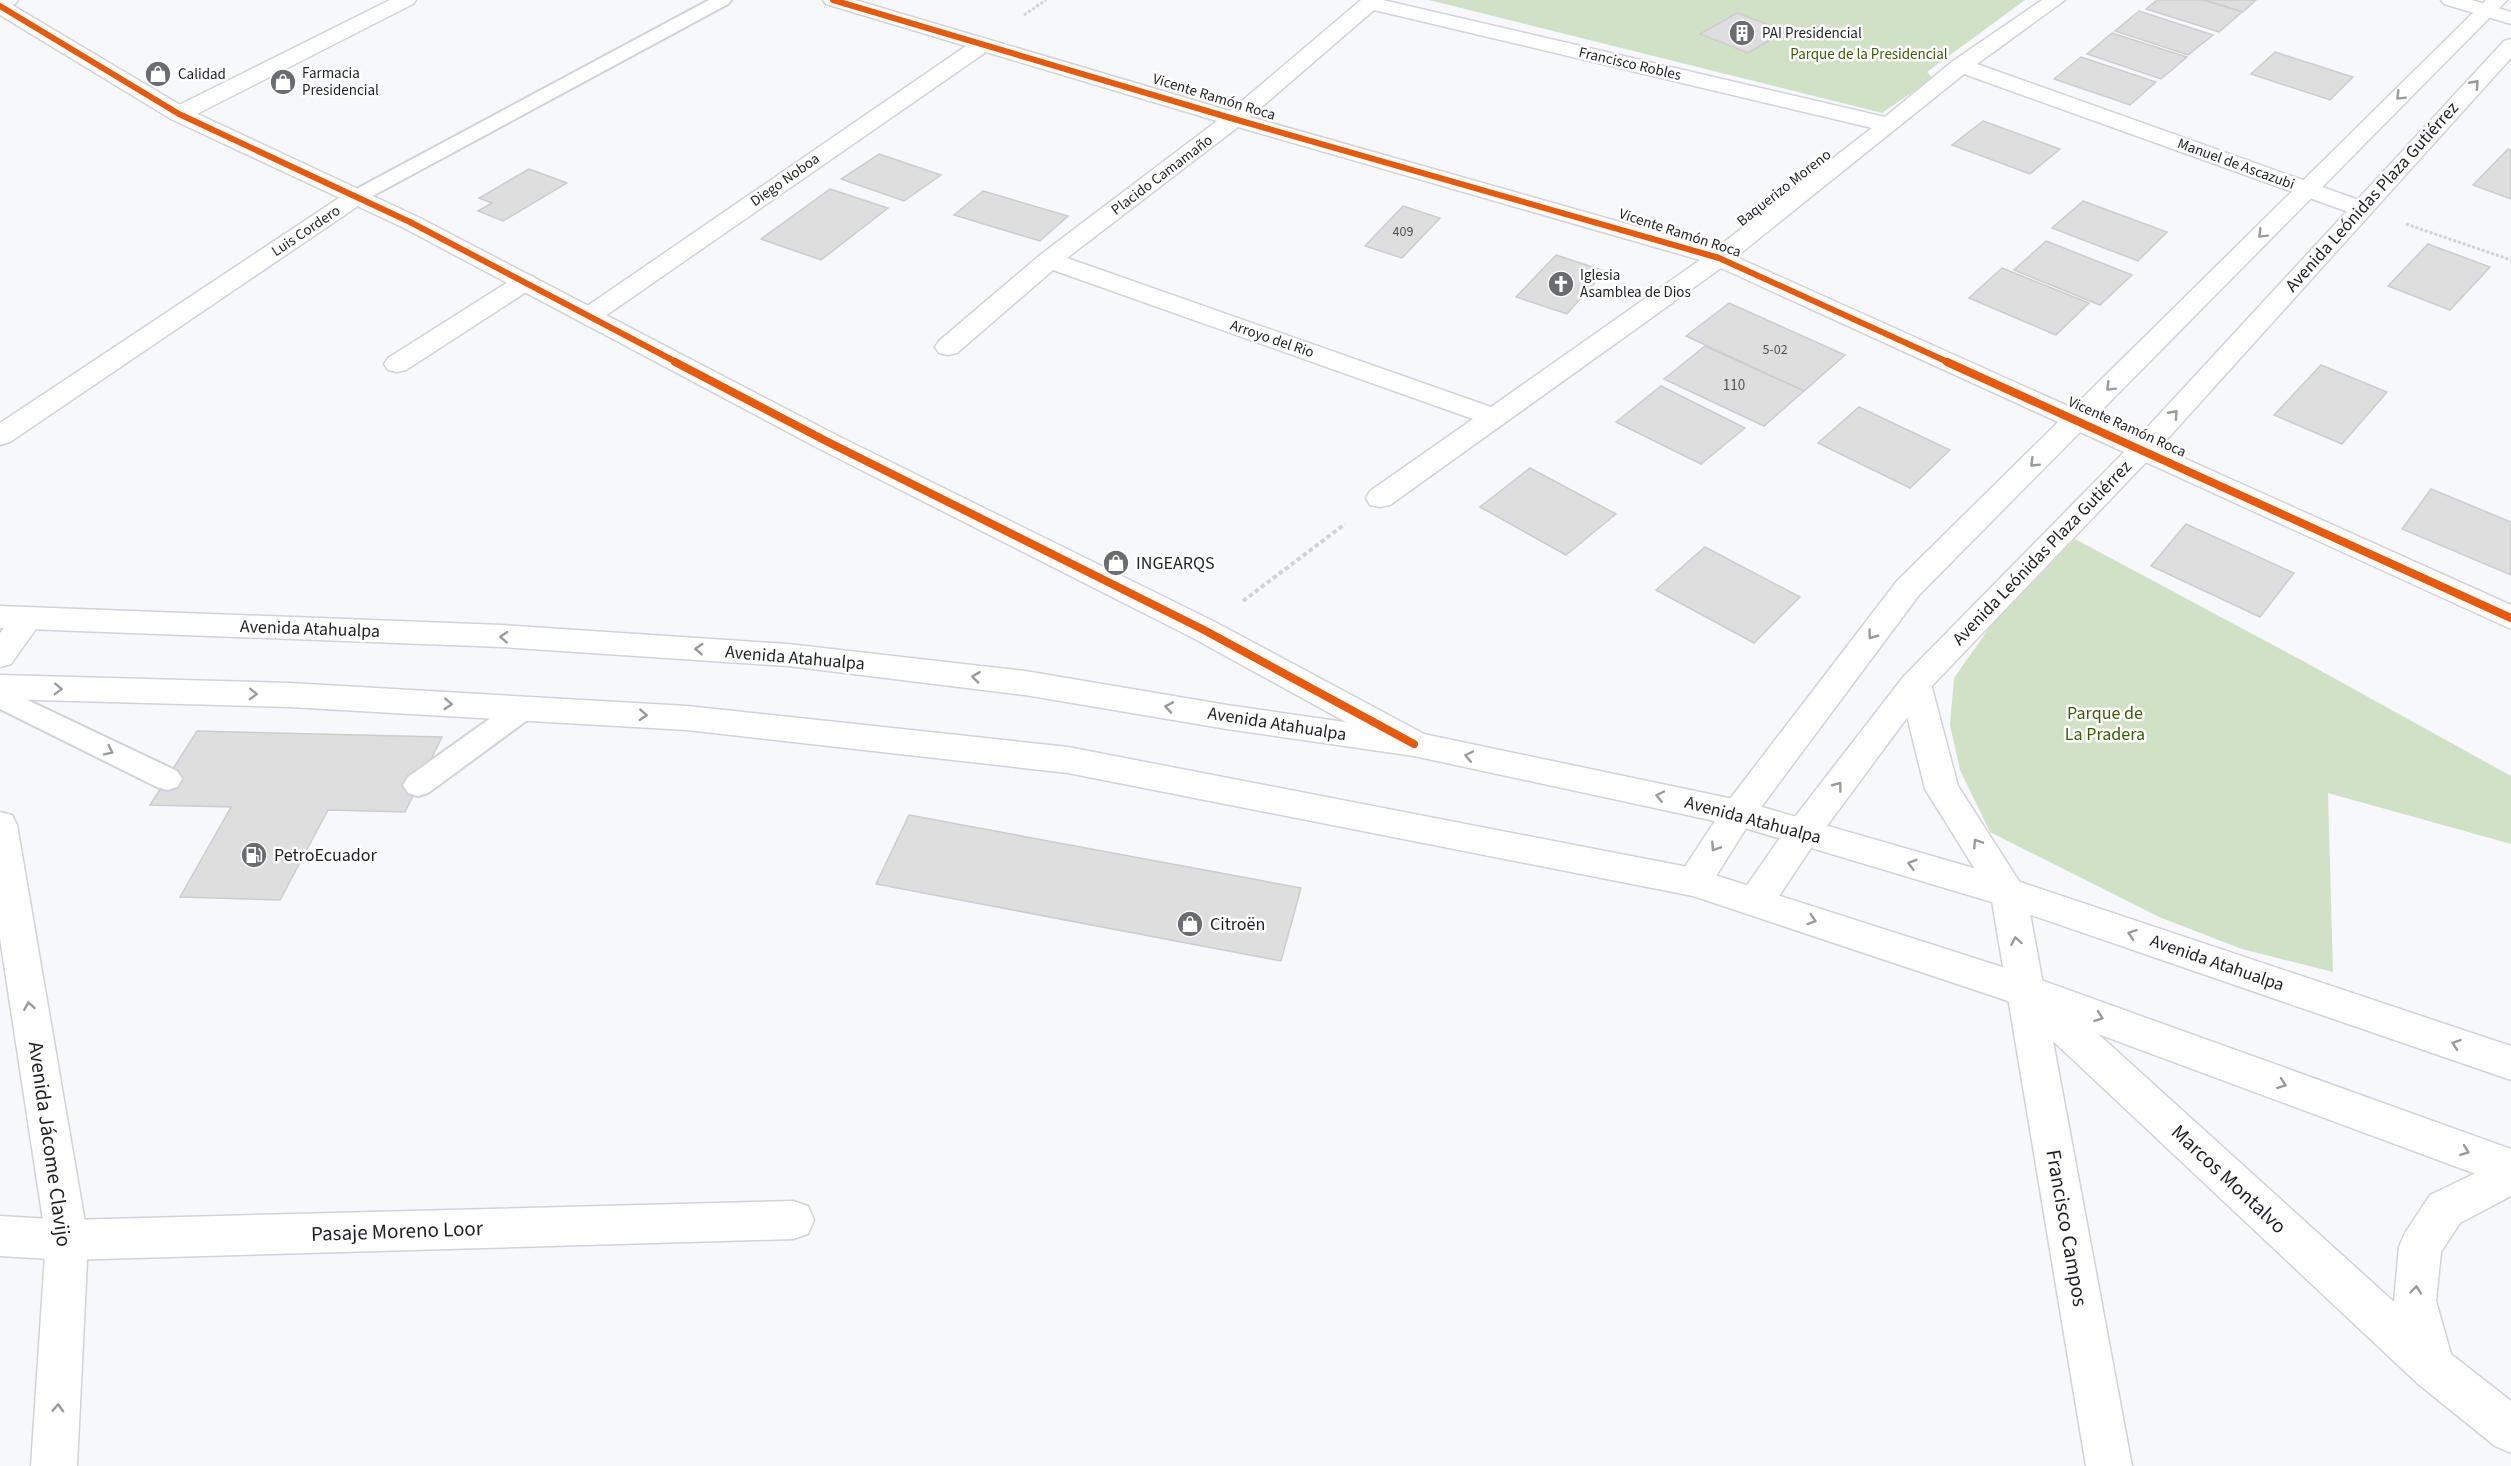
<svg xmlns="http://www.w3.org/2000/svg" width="2511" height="1466" font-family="'Source Sans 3',sans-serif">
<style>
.green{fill:#d0e1c6}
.building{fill:#dededf;stroke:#cdcdce;stroke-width:1.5}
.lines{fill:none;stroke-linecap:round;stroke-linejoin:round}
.service-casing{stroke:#d2d3d7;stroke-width:4}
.minor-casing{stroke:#d2d3d7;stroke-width:3}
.tertiary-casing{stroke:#d2d3d7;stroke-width:3}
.secondary-casing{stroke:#d2d3d7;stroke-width:3}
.primary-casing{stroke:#d2d3d7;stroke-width:3}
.path-far1{stroke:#d3d3d5;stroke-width:3;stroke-dasharray:3 2;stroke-linecap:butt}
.path{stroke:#d3d3d5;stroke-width:4;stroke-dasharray:4.5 3;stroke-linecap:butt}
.service{fill:#fefeff;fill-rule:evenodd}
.minor{fill:#fefeff;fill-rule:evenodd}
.tertiary{fill:#fefeff;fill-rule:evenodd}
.secondary{fill:#fefeff;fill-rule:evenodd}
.primary{fill:#fefeff;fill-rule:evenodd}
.cycleway-far1-casing{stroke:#fff;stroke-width:9}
.cycleway-casing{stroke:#fff;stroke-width:12}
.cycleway-far1{stroke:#e8590c;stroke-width:6}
.cycleway{stroke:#e8590c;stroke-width:8}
.oneway{stroke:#9a9a9c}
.labels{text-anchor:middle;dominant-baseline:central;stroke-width:5;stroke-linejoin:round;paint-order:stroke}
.far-number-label{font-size:14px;fill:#515254}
.far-poi-label{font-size:15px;fill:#1f2023;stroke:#fff;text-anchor:start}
.far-park-label{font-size:15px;fill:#365f01;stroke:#fff}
.far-street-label{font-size:15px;fill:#1f2023;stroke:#fff}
.number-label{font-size:15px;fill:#515254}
.street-label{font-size:18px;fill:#1f2023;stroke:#fff}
.poi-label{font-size:18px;fill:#1f2023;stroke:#fff;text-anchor:start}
.park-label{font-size:18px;fill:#365f01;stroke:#fff}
.near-street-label{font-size:21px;fill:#1f2023;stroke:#fff}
</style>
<rect width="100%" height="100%" fill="#f6f8fc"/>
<path class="green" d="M 1429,0 L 2025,0 L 1927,72 L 1933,78 L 1882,113 Z
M 2075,539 L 2303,661 L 2511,776 L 2511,844 L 2328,793 L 2333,972 L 2242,949 L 2159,917 L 1990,832 L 1960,770 L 1950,725 L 1954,678 L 1992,624 Z"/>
<path class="building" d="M 2157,0 L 2203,0 L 2242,12 L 2219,32 L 2146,9 Z
M 2205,0 L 2256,0 L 2243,12 Z
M 2139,11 L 2213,35 L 2188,55 L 2115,31 Z
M 1737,13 L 1785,31 L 1748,53 L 1700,34 Z
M 2112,33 L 2187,57 L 2161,79 L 2087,54 Z
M 2275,52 L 2353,77 L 2330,100 L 2251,74 Z
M 2081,57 L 2156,82 L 2130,105 L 2054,79 Z
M 1983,121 L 2060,149 L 2030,174 L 1952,145 Z
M 2508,149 L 2511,150 L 2511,199 L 2473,185 Z
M 879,154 L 941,175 L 904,201 L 841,179 Z
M 529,169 L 567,183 L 503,221 L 478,211 L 492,203 L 479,198 Z
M 830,189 L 888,208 L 821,260 L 761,239 Z
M 983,191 L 1068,216 L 1040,241 L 954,215 Z
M 2083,201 L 2167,232 L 2138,261 L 2052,228 Z
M 1403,206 L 1440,218 L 1402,258 L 1365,246 Z
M 2046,241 L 2132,275 L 2100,305 L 2014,270 Z
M 2428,244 L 2490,267 L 2450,310 L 2388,286 Z
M 1556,255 L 1605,271 L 1567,314 L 1516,297 Z
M 2002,268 L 2089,303 L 2056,335 L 1969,298 Z
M 1729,303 L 1845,355 L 1804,391 L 1686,336 Z
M 1705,346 L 1804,391 L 1764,426 L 1664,379 Z
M 2321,365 L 2387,392 L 2342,444 L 2274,415 Z
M 1661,386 L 1745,428 L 1701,464 L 1616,422 Z
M 1859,407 L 1950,450 L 1910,488 L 1818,443 Z
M 1530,468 L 1616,514 L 1566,555 L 1480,507 Z
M 2431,489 L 2511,522 L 2511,575 L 2402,529 Z
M 2186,524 L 2294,573 L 2260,617 L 2151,566 Z
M 1705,547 L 1800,597 L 1754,643 L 1656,590 Z
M 197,731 L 442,737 L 405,812 L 328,810 L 280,900 L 180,897 L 231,807 L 150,805 Z
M 909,815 L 1301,888 L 1281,961 L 876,884 Z"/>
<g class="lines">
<g class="service-casing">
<path id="service" d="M 709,0 L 731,0 L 728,4 L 363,201 L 349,201 L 346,197 L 349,193 Z
M 0,687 L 177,771 L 182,779 L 177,787 L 167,790 L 157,787 L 0,709 Z
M 523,699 L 533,702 L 537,709 L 533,716 L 428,793 L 418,796 L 408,793 L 403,785 L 408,777 L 513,702 Z"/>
</g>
<g class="minor-casing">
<path id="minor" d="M 0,0 L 18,0 L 15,4 L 0,9 Z
M 390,0 L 416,0 L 413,4 L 187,119 L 179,121 L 171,119 L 168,114 L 171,109 Z
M 823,0 L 855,0 L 1230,111 L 1361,0 L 1383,0 L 1885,117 L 1953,61 L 2042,0 L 2065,0 L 1977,64 L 2370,204 L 2374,209 L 2370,214 L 2362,216 L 2354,214 L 1964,74 L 1736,257 L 2511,605 L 2511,629 L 1721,268 L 1390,505 L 1380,507 L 1370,505 L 1366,498 L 1370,491 L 1473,419 L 1053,270 L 957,353 L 948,355 L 939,353 L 935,347 L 939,341 L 1040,255 L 1217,121 L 986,52 L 598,321 L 589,324 L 580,321 L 576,316 L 580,311 L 966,46 L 826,4 ZM 1374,10 L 1872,128 L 1715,249 L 1250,117 ZM 1238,127 L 1700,260 L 1491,407 L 1067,258 Z
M 2441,0 L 2472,0 L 2511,12 L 2511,24 L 2444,4 Z
M 356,190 L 364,192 L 368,197 L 364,202 L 10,442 L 0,445 L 0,423 L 348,192 Z
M 525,274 L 534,277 L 538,282 L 534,287 L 406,370 L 397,372 L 388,370 L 384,364 L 388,358 L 516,277 Z
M 1915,672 L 1926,676 L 1931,684 L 1958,786 L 2026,892 L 2043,984 L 2394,1302 L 2399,1247 L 2405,1233 L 2430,1195 L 2511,1156 L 2511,1196 L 2460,1223 L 2441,1252 L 2436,1301 L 2451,1354 L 2511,1401 L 2511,1453 L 2495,1446 L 2417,1383 L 2053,1041 L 2132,1466 L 2086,1466 L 1991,895 L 1925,789 L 1899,684 L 1904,676 Z
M 793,1201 L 808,1206 L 814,1220 L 808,1234 L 793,1239 L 67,1260 L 0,1256 L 0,1216 L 67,1220 Z"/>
</g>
<g class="tertiary-casing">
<path id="tertiary" d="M 0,0 L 7,2 L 187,109 L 418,217 L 836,435 L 1215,622 L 1426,735 L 1431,744 L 1426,753 L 1414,756 L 1402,753 L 1193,638 L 816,447 L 402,227 L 171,119 L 0,15 Z
M 28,608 L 39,611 L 43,619 L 11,664 L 0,667 L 0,633 L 17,611 Z
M 0,812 L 12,815 L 17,825 L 88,1240 L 77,1466 L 31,1466 L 46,1240 L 0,938 Z"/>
</g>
<g class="secondary-casing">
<path id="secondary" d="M 2486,0 L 2507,0 L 1919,595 L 1750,822 L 1706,892 L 1693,896 L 1680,892 L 1675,882 L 1726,804 L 1897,581 Z
M 2511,39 L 2511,58 L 2152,456 L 1926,692 L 1815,842 L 1769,911 L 1756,916 L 1743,911 L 1738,901 L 1743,891 L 1791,822 L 1904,676 L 2132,444 L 2504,41 Z"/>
</g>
<g class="primary-casing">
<path id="primary" d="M 0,606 L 502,625 L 788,644 L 1025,671 L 1227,705 L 1414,732 L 1738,800 L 2008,878 L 2511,1046 L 2511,1080 L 2005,906 L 1738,826 L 1414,756 L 1227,729 L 1025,695 L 788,666 L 502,647 L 0,628 Z
M 0,675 L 290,683 L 687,706 L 1068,747 L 1693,868 L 2024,974 L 2511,1149 L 2511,1187 L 2017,1004 L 1693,896 L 1068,773 L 687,730 L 290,707 L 0,699 Z"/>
</g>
<path class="path-far1" d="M 1024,15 L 1046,0
M 2406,224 L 2511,260"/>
<path class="path" d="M 1243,601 L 1345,524"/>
<use href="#service" class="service"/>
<use href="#minor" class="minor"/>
<use href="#tertiary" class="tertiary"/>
<use href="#secondary" class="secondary"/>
<use href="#primary" class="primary"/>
<g class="cycleway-far1-casing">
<path id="cycleway-far1" d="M 833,0 L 1234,119 L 1719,258 L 1950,363
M 0,6 L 179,114 L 410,222 L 678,363"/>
</g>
<g class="cycleway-casing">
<path id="cycleway" d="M 675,362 L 826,441 L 1204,630 L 1414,744
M 1947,362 L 2511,618"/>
</g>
<use href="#cycleway-far1" class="cycleway-far1"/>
<use href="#cycleway" class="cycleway"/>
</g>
<defs><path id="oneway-chevron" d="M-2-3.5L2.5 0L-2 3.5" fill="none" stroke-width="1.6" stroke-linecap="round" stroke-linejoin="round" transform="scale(1.5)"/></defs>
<g class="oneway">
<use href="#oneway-chevron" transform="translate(2475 84) rotate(-48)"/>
<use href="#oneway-chevron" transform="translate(2400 96) rotate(135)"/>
<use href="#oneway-chevron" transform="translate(2262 234) rotate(135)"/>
<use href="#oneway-chevron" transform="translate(2110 387) rotate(135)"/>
<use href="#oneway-chevron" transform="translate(2174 414) rotate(-48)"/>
<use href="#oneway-chevron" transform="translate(2034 463) rotate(135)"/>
<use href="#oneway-chevron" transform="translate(1872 635) rotate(127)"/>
<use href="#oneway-chevron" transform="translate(504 637) rotate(-177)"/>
<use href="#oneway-chevron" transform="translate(699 649) rotate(-176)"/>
<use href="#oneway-chevron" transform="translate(976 677) rotate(-173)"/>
<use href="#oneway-chevron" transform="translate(58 689) rotate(2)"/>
<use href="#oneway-chevron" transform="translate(253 694) rotate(2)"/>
<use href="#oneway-chevron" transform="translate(448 704) rotate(3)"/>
<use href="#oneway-chevron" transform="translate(1169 707) rotate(-170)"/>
<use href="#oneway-chevron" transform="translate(643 715) rotate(3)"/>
<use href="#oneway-chevron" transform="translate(109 751) rotate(26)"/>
<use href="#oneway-chevron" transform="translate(1469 756) rotate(-168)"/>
<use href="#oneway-chevron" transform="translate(1838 786) rotate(-53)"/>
<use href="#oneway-chevron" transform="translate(1660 796) rotate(-168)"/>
<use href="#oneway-chevron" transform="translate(1977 843) rotate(-123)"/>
<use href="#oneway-chevron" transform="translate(1715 847) rotate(123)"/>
<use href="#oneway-chevron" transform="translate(1912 864) rotate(-164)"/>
<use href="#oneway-chevron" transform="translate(1812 920) rotate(18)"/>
<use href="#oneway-chevron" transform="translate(2132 934) rotate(-161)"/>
<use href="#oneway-chevron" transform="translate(2016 941) rotate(-100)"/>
<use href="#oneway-chevron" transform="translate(29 1006) rotate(-99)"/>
<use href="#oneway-chevron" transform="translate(2099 1017) rotate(20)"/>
<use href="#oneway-chevron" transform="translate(2456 1044) rotate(-161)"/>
<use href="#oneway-chevron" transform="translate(2282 1084) rotate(20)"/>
<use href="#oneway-chevron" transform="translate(2465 1151) rotate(20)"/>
<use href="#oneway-chevron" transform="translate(2416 1290) rotate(-85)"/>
<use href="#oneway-chevron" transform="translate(58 1408) rotate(-87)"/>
</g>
<defs>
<g id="building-disc" transform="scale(1.35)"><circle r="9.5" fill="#6a6c6f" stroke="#fff"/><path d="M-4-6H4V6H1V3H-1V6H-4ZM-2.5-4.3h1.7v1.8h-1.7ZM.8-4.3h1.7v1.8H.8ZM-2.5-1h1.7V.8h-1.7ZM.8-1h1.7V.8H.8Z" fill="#fff"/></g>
<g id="shop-disc" transform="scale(1.35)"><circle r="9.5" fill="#6a6c6f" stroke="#fff"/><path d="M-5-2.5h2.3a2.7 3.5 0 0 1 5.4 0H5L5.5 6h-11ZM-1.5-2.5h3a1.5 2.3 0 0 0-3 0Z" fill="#fff"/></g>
<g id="church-disc" transform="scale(1.35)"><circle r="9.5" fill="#6a6c6f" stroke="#fff"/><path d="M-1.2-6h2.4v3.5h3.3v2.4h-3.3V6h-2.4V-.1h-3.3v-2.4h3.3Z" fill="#fff"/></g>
<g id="fuel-disc" transform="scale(1.35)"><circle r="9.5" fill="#6a6c6f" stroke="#fff"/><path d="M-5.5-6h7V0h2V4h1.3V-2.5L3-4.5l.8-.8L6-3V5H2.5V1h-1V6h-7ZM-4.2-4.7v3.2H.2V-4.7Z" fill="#fff"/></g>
</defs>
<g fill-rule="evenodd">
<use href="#building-disc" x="1742" y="33"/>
<use href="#shop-disc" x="158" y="74"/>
<use href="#shop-disc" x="283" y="82"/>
<use href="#church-disc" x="1561" y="284"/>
<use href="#shop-disc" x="1116" y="563"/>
<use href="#fuel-disc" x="254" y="855"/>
<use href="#shop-disc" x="1190" y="924"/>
</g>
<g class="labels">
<g class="far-number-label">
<text x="1403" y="232">409</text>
<text x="1775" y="350">5-02</text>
</g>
<g class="far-poi-label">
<text x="1762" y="33">PAI Presidencial</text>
<text x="302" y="73">Farmacia<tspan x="302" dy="17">Presidencial</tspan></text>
<text x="178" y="74">Calidad</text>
<text x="1580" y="275">Iglesia<tspan x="1580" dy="17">Asamblea de Dios</tspan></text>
</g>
<g class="far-park-label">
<text x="1869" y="54">Parque de la Presidencial</text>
</g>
<g class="far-street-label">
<text transform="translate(1630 64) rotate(13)">Francisco Robles</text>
<text transform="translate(1214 97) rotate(17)">Vicente Ramón Roca</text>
<text transform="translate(2236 164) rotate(20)">Manuel de Ascazubi</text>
<text transform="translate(1162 175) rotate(-37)">Placido Camamaño</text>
<text transform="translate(785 180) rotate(-35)">Diego Noboa</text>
<text transform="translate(1784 188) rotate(-38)">Baquerizo Moreno</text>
<text transform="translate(306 231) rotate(-34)">Luis Cordero</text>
<text transform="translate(1680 233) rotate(18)">Vicente Ramón Roca</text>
<text transform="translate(1272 339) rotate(19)">Arroyo del Rio</text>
<text transform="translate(2127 427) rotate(24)">Vicente Ramón Roca</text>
</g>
<g class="number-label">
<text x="1734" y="385">110</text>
</g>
<g class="street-label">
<text transform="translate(2372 197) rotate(-48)">Avenida Leónidas Plaza Gutiérrez</text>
<text transform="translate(2042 553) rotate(-46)">Avenida Leónidas Plaza Gutiérrez</text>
<text transform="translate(310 629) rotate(2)">Avenida Atahualpa</text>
<text transform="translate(795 658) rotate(5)">Avenida Atahualpa</text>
<text transform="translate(1277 724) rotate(9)">Avenida Atahualpa</text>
<text transform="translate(1753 820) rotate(15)">Avenida Atahualpa</text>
<text transform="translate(2217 963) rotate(19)">Avenida Atahualpa</text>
</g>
<g class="poi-label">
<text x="1136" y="563">INGEARQS</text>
<text x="274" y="855">PetroEcuador</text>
<text x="1210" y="924">Citroën</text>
</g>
<g class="park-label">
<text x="2105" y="713">Parque de<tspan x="2105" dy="21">La Pradera</tspan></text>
</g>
<g class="near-street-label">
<text transform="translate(50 1144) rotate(82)">Avenida Jácome Clavijo</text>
<text transform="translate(2229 1179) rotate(43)">Marcos Montalvo</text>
<text transform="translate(2067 1228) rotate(80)">Francisco Campos</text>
<text transform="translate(397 1231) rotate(-2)">Pasaje Moreno Loor</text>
</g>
</g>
</svg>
